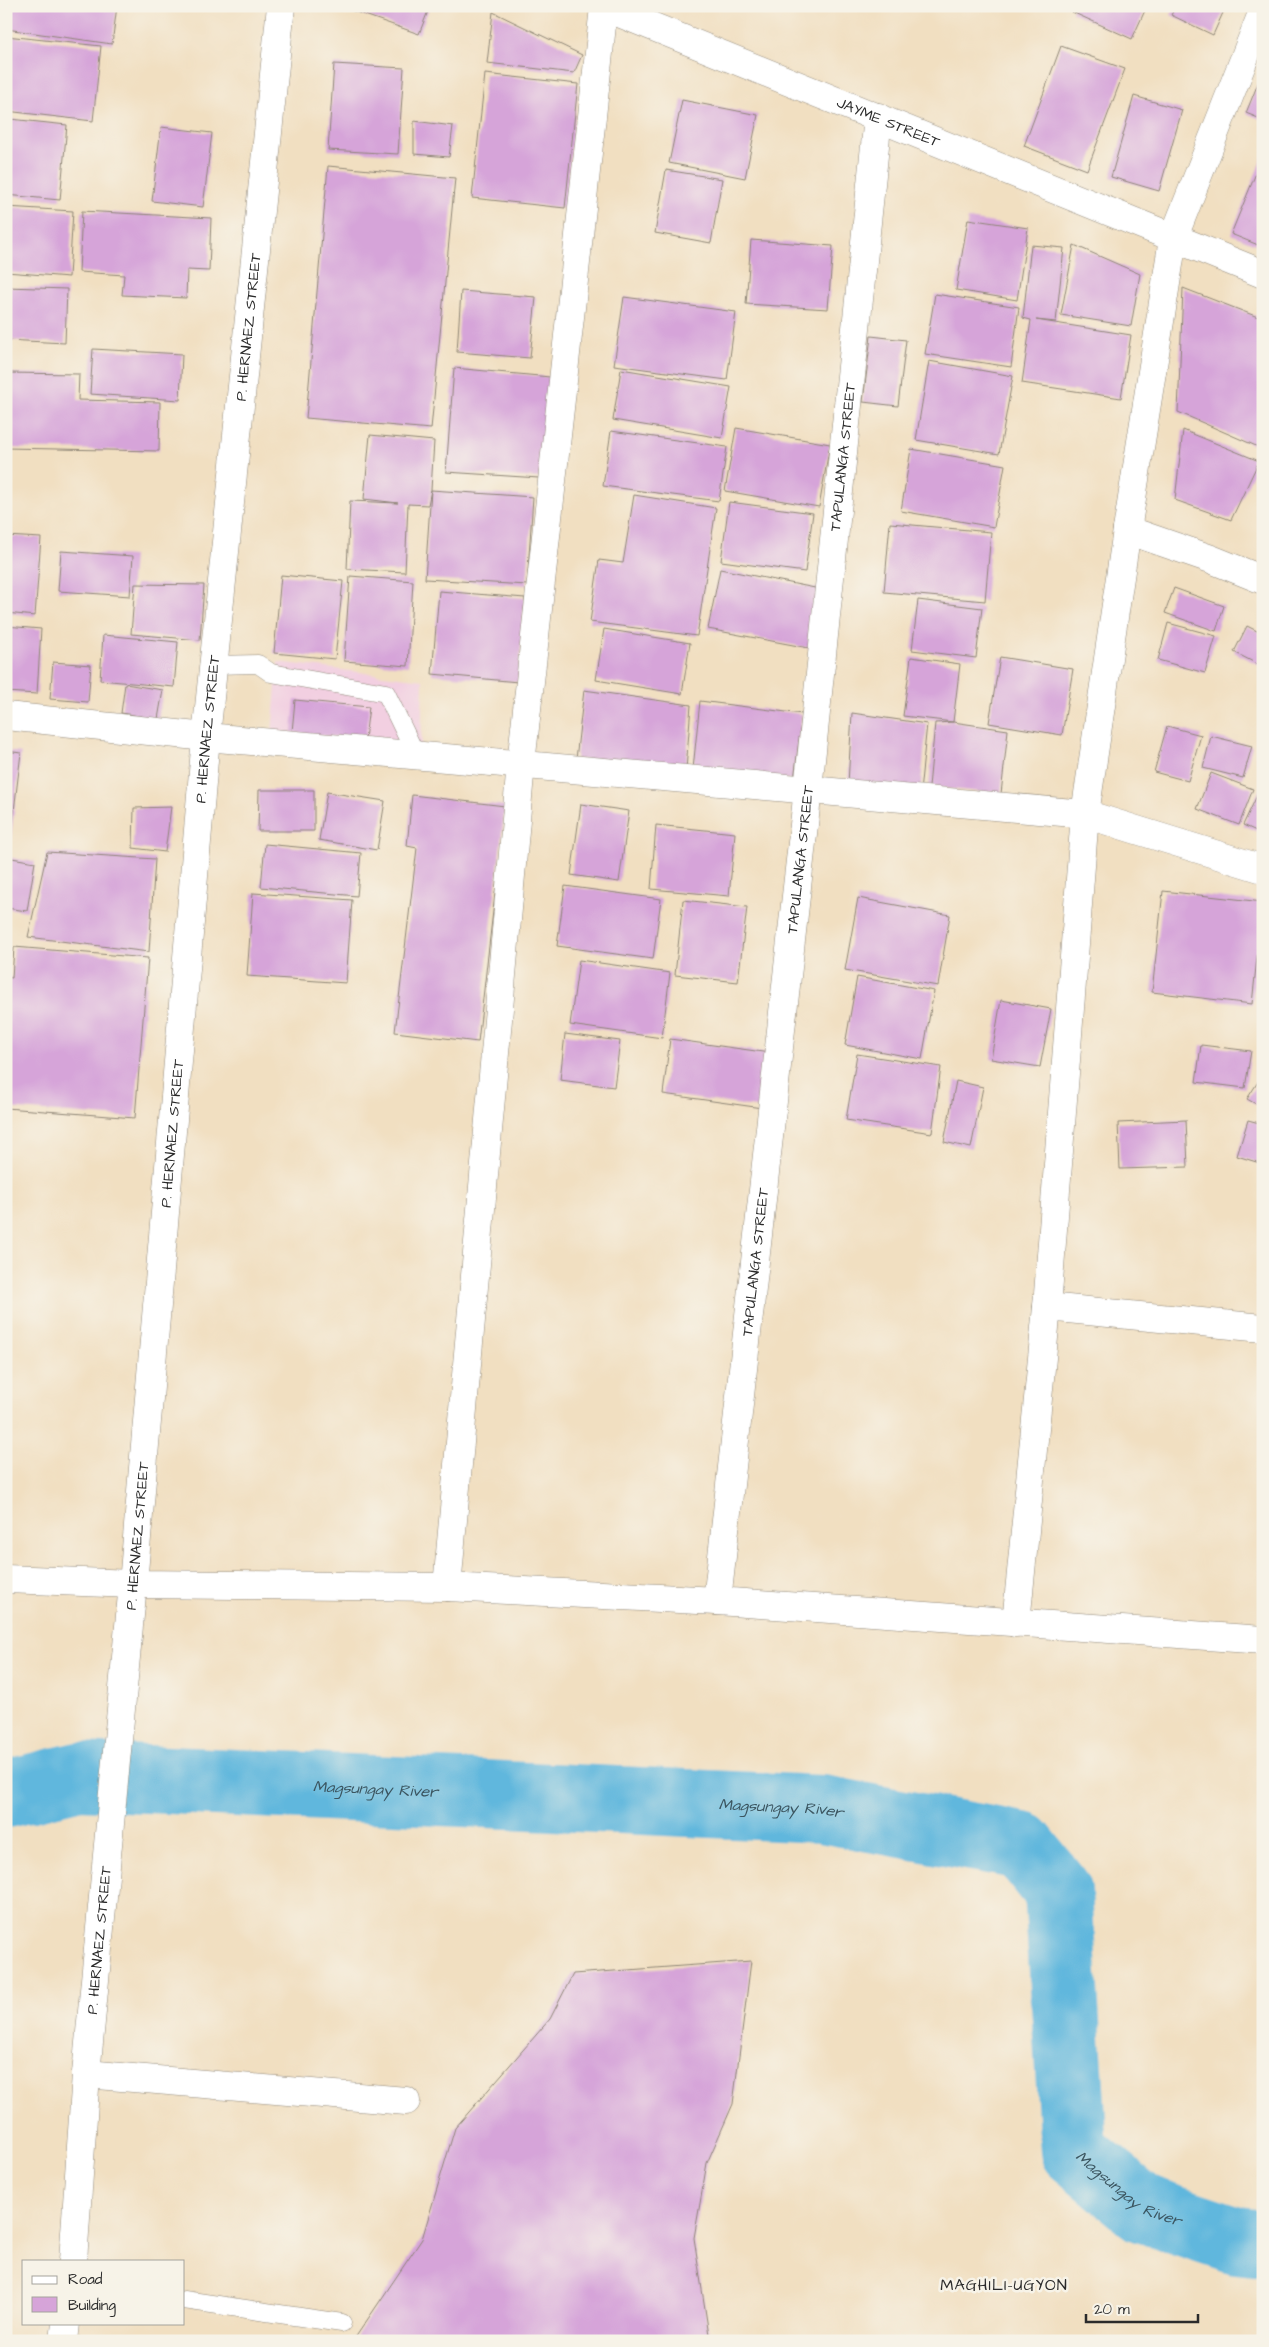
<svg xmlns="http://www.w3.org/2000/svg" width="1269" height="2347" font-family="'Architects Daughter',sans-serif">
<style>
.built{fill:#f2cfe1}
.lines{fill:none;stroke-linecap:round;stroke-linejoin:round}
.river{stroke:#60b7dd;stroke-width:68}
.building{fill:#d6a4d9}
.lane-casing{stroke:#8e8576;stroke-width:19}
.street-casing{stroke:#8e8576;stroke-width:29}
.secondary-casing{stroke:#8e8576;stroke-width:29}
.lane{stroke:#fff;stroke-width:18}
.street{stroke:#fff;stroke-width:28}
.secondary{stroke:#fff;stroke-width:28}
.labels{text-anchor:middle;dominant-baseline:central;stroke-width:5;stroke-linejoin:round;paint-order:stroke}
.street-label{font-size:15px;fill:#2b2b2b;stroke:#f7f3e8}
.water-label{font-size:16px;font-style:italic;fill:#3b5560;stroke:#f7f3e8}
.neighbourhood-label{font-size:16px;letter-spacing:1px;fill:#2b2b2b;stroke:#f7f3e8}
</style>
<rect width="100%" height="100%" fill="#f7f3e8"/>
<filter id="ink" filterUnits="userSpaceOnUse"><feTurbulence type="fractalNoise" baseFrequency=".02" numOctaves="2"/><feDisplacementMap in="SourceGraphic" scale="10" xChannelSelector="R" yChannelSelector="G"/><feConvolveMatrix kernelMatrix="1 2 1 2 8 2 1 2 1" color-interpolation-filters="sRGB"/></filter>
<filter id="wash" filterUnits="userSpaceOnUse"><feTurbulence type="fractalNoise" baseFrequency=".0096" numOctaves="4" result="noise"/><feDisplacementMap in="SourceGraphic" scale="20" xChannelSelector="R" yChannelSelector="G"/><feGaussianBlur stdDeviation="1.12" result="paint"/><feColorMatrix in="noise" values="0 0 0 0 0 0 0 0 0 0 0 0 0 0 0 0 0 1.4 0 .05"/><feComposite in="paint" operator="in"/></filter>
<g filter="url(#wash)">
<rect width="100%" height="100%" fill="#f1dfc1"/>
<path class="built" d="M 278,662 L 423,680 L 421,747 L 272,734 Z"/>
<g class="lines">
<path class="river" id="s1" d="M 6,1794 L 79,1776 L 822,1809 L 1022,1846 L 1058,1891 L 1074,2151 L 1143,2209 L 1237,2240 L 1263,2243"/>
</g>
<g id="blocks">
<path class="building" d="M 6,6 L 117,6 L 112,44 L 6,29 Z
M 339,6 L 430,6 L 419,34 Z
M 1074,6 L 1147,6 L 1132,39 L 1072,12 Z
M 1176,6 L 1226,6 L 1213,35 L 1171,15 Z
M 493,12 L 582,55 L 574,73 L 487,63 Z
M 6,36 L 101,46 L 93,121 L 6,111 Z
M 1061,46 L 1125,69 L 1087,170 L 1024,146 Z
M 334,64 L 404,68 L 398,154 L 328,150 Z
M 1263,71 L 1263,120 L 1246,113 Z
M 485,74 L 578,84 L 565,208 L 472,198 Z
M 1134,96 L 1182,110 L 1159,191 L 1111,177 Z
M 682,100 L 758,115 L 745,178 L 669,163 Z
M 10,119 L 67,125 L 60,200 L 6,195 L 6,160 Z
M 414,121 L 453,126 L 449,157 L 414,154 Z
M 161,127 L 212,133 L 203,207 L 152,201 Z
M 1263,156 L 1263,247 L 1231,234 Z
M 328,166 L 455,178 L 431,429 L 306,418 Z
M 666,170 L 722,179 L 711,243 L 655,233 Z
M 6,207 L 73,211 L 69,277 L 6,272 Z
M 82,211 L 211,218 L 209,271 L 187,270 L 186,298 L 122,295 L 124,275 L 79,272 Z
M 968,219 L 1028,228 L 1017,300 L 956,290 Z
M 751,240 L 833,246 L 828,309 L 746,304 Z
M 1031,245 L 1064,248 L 1056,322 L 1036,320 L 1131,335 L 1121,398 L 1022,383 L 1031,320 L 1023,318 Z
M 1074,245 L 1140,274 L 1131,326 L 1061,315 Z
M 6,287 L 67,289 L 65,343 L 6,340 Z
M 1183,288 L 1263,319 L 1263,449 L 1178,412 Z
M 461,291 L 536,297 L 530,358 L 457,352 Z
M 935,294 L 1019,307 L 1011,367 L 925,354 Z
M 624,297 L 736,312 L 727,380 L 614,365 Z
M 871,336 L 906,340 L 898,406 L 863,402 Z
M 93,349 L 182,354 L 180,400 L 90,394 Z
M 929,361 L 1013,376 L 999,454 L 916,440 Z
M 454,368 L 550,377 L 539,478 L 446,472 Z
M 621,369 L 731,387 L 722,438 L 613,420 Z
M 6,373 L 79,374 L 78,400 L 160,402 L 159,451 L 6,448 Z
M 736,428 L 830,444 L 819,507 L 725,491 Z
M 1183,430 L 1259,461 L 1231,520 L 1175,500 Z
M 611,431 L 727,447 L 719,501 L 603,486 Z
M 370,435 L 434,441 L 431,490 L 428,505 L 408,504 L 405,572 L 347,569 L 350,501 L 398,503 L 364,499 Z
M 911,449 L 1005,465 L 994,527 L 901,511 Z
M 431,490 L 533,497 L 527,585 L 425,579 Z
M 634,495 L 716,508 L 697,636 L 590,622 L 599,560 L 623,563 Z
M 729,502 L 813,513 L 805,572 L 721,561 Z
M 890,523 L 991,532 L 985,601 L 884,592 Z
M 6,536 L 41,538 L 35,616 L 6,613 Z
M 61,551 L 133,556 L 130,596 L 58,591 Z
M 720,569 L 820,589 L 809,648 L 708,629 Z
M 281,575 L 343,581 L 335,659 L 274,653 Z
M 350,576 L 413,581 L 408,666 L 344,661 Z
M 135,584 L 204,585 L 200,640 L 131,634 Z
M 1174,588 L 1224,606 L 1216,631 L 1165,613 Z
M 439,591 L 525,598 L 518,682 L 432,674 Z
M 918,600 L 982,608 L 976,658 L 912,650 Z
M 1168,623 L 1216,636 L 1205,673 L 1158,660 Z
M 6,626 L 41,629 L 37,694 L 6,692 Z
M 1247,626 L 1263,634 L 1263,667 L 1234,652 Z
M 604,629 L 690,643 L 682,694 L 596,680 Z
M 103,635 L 178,642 L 174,687 L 100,680 Z
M 911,657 L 960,664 L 953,722 L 903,716 Z
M 1000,657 L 1073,669 L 1062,735 L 989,723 Z
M 53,662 L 91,665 L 88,702 L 50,699 Z
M 125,684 L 163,690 L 158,719 L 121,713 Z
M 584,690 L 691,705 L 686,770 L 576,759 Z
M 295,700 L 369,707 L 365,739 L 292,732 Z
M 700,701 L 802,714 L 794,780 L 693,769 Z
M 852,713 L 927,724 L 920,792 L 848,784 Z
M 953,722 L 1008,730 L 1001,794 L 929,787 L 935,723 Z
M 1167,726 L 1201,735 L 1188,781 L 1154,772 Z
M 1211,736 L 1252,746 L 1243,778 L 1203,768 Z
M 6,751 L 21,753 L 9,853 L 6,853 Z
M 1211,773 L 1253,789 L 1239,825 L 1197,809 Z
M 1263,783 L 1263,834 L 1243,825 Z
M 259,790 L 314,790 L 314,831 L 258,831 Z
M 327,792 L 385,801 L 377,850 L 319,840 Z
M 412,795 L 505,806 L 478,1042 L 395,1032 L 417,848 L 407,846 Z
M 581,804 L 629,811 L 619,882 L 571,875 Z
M 171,807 L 165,852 L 133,848 L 134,808 Z
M 656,825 L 735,833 L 729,896 L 651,889 Z
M 265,844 L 361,853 L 357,896 L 261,887 Z
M 47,852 L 155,859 L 149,952 L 28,937 Z
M 6,857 L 35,862 L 27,911 L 6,908 Z
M 565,886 L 661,899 L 653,959 L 557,946 Z
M 1163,891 L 1263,902 L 1252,1004 L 1152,992 Z
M 253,893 L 352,900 L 346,983 L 247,976 Z
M 858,898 L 950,915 L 938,986 L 845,970 Z
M 683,900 L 747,907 L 738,982 L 675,975 Z
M 14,947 L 148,958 L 135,1118 L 6,1108 L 6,977 L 12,978 Z
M 579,960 L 670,973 L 662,1038 L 570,1025 Z
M 857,977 L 934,991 L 922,1059 L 845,1045 Z
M 1001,1000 L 1051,1009 L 1040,1067 L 991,1059 Z
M 565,1034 L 620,1041 L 614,1087 L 560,1080 Z
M 670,1039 L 770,1053 L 762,1108 L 663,1094 Z
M 1201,1045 L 1251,1051 L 1245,1088 L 1196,1082 Z
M 857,1054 L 941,1067 L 932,1133 L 846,1120 Z
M 1263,1074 L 1263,1108 L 1247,1099 Z
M 956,1081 L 983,1087 L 971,1148 L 944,1142 Z
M 1186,1120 L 1188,1167 L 1120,1169 L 1118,1123 Z
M 1248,1120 L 1263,1124 L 1263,1164 L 1237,1156 Z
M 751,1961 L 733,2104 L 707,2163 L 694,2238 L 710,2341 L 353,2341 L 422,2239 L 455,2128 L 550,2019 L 573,1974 Z"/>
</g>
</g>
<g filter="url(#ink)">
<use href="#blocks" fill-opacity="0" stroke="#8e8576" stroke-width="1"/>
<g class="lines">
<g class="lane-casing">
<path id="lane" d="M 214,665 L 258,664 L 271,673 L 386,693 L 416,755
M 184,2300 L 342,2323"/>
</g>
<g class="street-casing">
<g id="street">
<path id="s2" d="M 602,6 L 1263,274"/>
<path d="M 1127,530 L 1173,239 L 1263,11"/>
<path d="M 6,716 L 206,737 L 1085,814 L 1263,869"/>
<path d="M 1047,1307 L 1263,1328"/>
<path d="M 447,1587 L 521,764 L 604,7"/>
<path id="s3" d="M 717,1601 L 808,789 L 878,117"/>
<path d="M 1016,1623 L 1047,1307 L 1085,814 L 1127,530 L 1211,559 L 1263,580"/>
<path d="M 86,2074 L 406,2101"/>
</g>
</g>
<g class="secondary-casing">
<g id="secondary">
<path d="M 6,1579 L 133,1584 L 447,1587 L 717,1601 L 1263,1640"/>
<path id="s4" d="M 73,2261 L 86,2074 L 133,1584 L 206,737 L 281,6"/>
<path d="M 64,2341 L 66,2323"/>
</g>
</g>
<use href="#lane" class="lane"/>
<use href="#street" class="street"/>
<use href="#secondary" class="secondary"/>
</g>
</g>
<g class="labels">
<g class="street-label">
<text stroke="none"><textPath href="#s2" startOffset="309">JAYME STREET</textPath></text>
<text stroke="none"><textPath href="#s4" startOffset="1942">P. HERNAEZ STREET</textPath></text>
<text stroke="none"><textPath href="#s3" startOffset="1151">TAPULANGA STREET</textPath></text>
<text stroke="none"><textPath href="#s4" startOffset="1538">P. HERNAEZ STREET</textPath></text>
<text stroke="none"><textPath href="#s3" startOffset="746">TAPULANGA STREET</textPath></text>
<text stroke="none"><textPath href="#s4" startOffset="1132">P. HERNAEZ STREET</textPath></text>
<text stroke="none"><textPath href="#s3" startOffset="341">TAPULANGA STREET</textPath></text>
<text stroke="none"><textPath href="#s4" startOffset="728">P. HERNAEZ STREET</textPath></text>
<text stroke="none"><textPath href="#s4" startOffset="322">P. HERNAEZ STREET</textPath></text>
</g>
<g class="water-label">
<text stroke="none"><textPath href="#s1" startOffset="372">Magsungay River</textPath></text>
<text stroke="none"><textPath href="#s1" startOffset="778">Magsungay River</textPath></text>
<text stroke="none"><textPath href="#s1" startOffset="1408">Magsungay River</textPath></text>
</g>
<g class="neighbourhood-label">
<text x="1004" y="2285">MAGHILI-UGYON</text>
</g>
</g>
<rect width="1269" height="2347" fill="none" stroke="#f7f3e8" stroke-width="25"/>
<rect x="22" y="2260" width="162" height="65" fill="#f7f3e8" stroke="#a5a39c"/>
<rect x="32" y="2276" width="25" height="8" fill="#ffffff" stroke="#a5a39c"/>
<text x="68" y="2284" font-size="15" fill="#2b2b2b">Road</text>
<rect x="32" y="2297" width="25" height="15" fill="#d6a4d9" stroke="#a5a39c"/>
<text x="68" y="2310" font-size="15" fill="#2b2b2b">Building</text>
<path d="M1086 2314v8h112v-8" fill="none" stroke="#2b2b2b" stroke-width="2.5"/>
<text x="1094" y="2314" font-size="15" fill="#2b2b2b" stroke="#f7f3e8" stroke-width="4" paint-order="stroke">20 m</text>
</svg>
